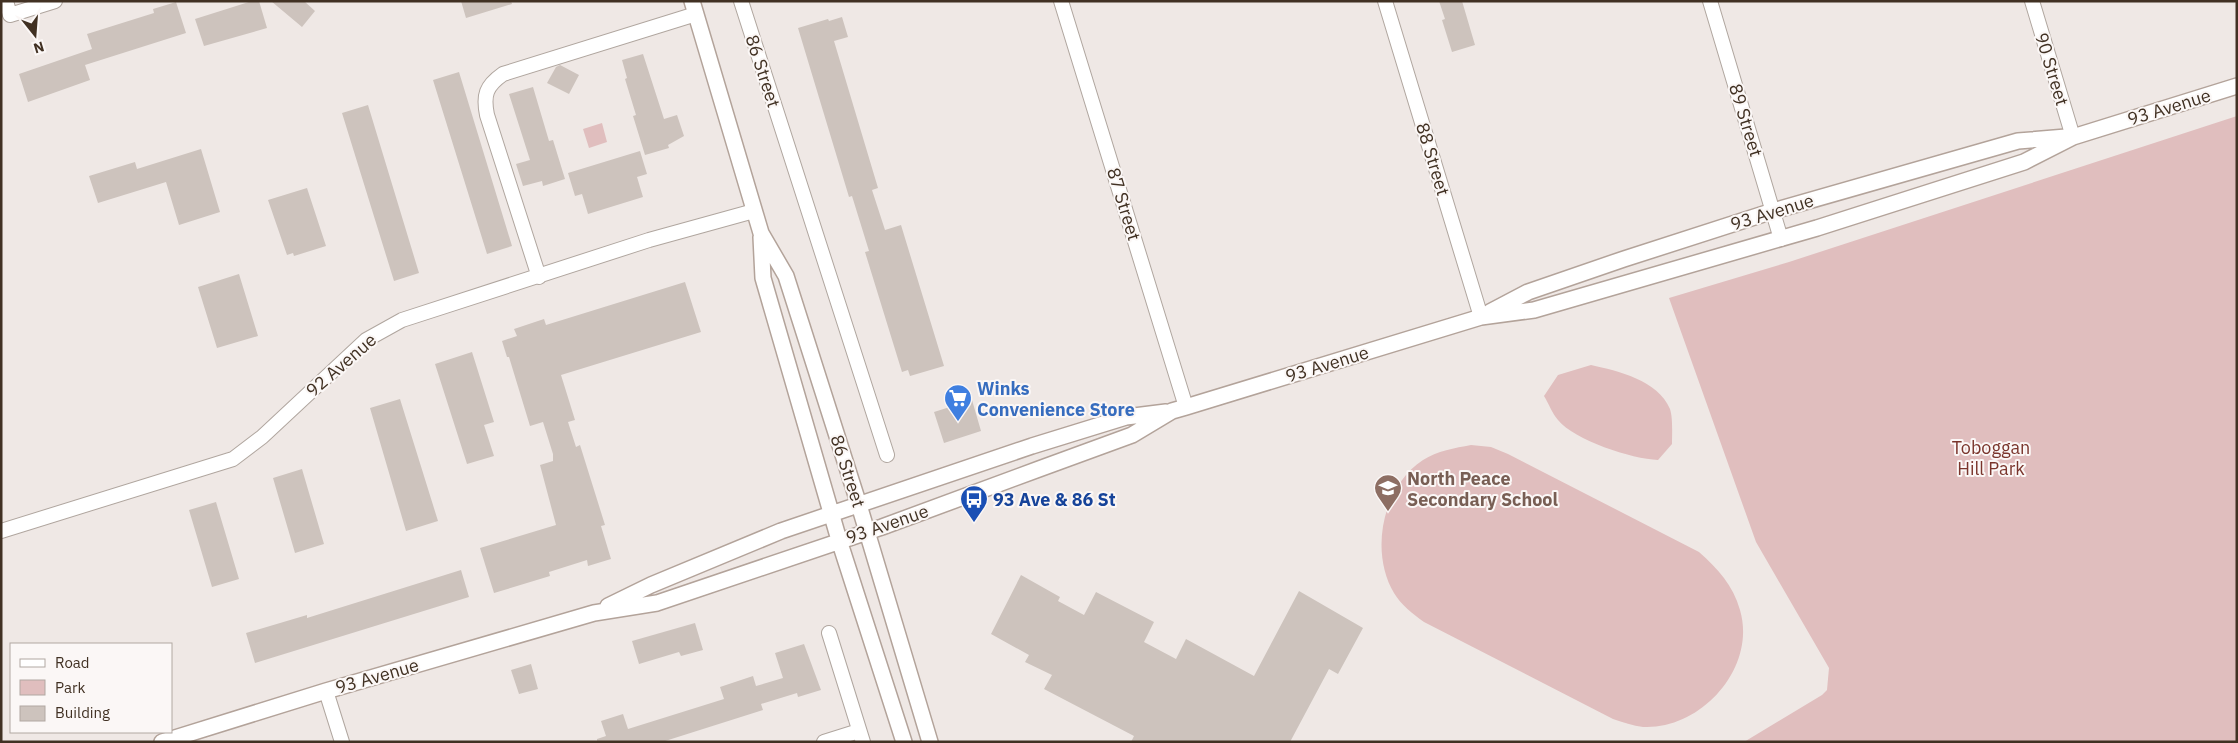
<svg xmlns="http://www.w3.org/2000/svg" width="2238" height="743" font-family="'IBM Plex Sans',sans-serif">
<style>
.green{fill:#e0bebe}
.building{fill:#cdc3bd}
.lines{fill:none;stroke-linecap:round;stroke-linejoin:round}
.minor-casing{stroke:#b0a69f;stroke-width:16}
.secondary-casing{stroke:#b3a39a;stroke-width:18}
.minor{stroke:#fff;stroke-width:14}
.secondary{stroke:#fff;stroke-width:15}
.labels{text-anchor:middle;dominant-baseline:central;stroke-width:4;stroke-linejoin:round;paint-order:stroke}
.street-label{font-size:18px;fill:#413123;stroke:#fbf7f6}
.shop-label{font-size:18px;font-weight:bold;fill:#366cbe;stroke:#fbf7f6;text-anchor:start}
.park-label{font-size:18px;fill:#7a352c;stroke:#fbf7f6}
.education-label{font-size:18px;font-weight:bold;fill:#785e54;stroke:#fbf7f6;text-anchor:start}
.transit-label{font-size:18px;font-weight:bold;fill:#164399;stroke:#fbf7f6;text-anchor:start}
</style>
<rect width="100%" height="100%" fill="#efe8e5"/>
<path class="green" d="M 2237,116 L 2237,742 L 1744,742 L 1822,695 L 1827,690 L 1829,668 L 1756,542 L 1669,298 L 1789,262 Z
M 602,123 L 607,142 L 589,148 L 583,129 Z
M 1591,365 C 1618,371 1658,380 1670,409 C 1673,418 1672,434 1672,444 L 1658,460 C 1632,459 1574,440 1558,420 C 1552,413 1549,404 1544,396 L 1558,375 Z
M 1471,445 L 1491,447 L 1508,454 L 1699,552 C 1718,569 1733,585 1740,610 C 1757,668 1701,730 1643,727 C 1633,726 1623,722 1613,719 L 1424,622 C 1413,614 1401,605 1394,593 C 1369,551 1383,486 1423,460 C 1437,451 1455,448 1471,445 Z"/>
<path class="building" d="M 252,1 L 259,1 L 267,28 L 204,46 L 195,19 Z
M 271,1 L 304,1 L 315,11 L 302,27 Z
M 461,1 L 511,1 L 512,4 L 466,18 Z
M 1439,1 L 1462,1 L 1475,45 L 1452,52 L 1442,20 L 1445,19 Z
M 176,2 L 186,33 L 85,65 L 90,80 L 28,102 L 19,74 L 92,49 L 87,34 L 154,13 L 153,9 Z
M 842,17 L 848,37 L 834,41 L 878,188 L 872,190 L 885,230 L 901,225 L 944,366 L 910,376 L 908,370 L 902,372 L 865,252 L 869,251 L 852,196 L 849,197 L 798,28 L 828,19 L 829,21 Z
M 643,54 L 664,119 L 677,115 L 684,136 L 668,145 L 669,148 L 645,155 L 633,116 L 636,115 L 625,79 L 627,78 L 622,60 Z
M 560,65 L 579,75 L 569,94 L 547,83 L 556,67 Z
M 459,72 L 512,246 L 487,254 L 433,80 Z
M 533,87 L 549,141 L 553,140 L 565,179 L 543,186 L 542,181 L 523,186 L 516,164 L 530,160 L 509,94 Z
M 368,105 L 419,273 L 394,281 L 342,113 Z
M 201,149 L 220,212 L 179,225 L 166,182 L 98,203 L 89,176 L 135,162 L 137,169 Z
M 640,151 L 647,174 L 637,177 L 643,197 L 588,214 L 582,194 L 575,196 L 568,173 Z
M 307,188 L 326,246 L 294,256 L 293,253 L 287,255 L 268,200 Z
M 239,274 L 258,336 L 217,348 L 198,287 Z
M 685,282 L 701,332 L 561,375 L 575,420 L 568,422 L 576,447 L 580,445 L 605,525 L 601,526 L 611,559 L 588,566 L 587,560 L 549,572 L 550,576 L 494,593 L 480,548 L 556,525 L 540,465 L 553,461 L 553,454 L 543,422 L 530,426 L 509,357 L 507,357 L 502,341 L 517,336 L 514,329 L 544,319 L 546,325 Z
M 472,352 L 494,422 L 484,425 L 494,456 L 467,464 L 435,364 Z
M 400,399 L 438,521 L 406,531 L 370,408 Z
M 972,400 L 981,431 L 944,443 L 934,412 Z
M 302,469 L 324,544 L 295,553 L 273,478 Z
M 216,502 L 239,579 L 212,587 L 189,510 Z
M 461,570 L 469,597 L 255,663 L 246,633 L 307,615 L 307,618 Z
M 1021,575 L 1060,597 L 1058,601 L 1084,615 L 1096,592 L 1154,622 L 1144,642 L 1176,659 L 1186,639 L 1254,676 L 1299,591 L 1363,628 L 1338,674 L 1329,669 L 1290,742 L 1131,742 L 1134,736 L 1044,689 L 1052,675 L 1025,662 L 1029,655 L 991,634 Z
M 695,623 L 703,650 L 681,656 L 679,652 L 639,664 L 632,641 Z
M 804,644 L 821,690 L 798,697 L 797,693 L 761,704 L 763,710 L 662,742 L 597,742 L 597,739 L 606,736 L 601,721 L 623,714 L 628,729 L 724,699 L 720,687 L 753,676 L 756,686 L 783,678 L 775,653 Z
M 531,664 L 538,689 L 519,694 L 511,670 Z"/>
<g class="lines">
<g class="minor-casing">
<path id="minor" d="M 6,1 L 10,15 L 55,1
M 741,1 L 887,455
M 1061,1 L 1186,407
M 1385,1 L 1481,317
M 1710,1 L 1781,239
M 2032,1 L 2073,137
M 539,277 L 487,115 C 483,95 486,86 503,74 L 696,14
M 1,531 L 233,459 L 262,437 L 366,340 L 402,320 L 649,240 L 754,211
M 829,633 L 863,742
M 326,691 L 342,742
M 824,742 L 859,731"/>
</g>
<g class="secondary-casing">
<path id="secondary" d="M 692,1 L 761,233 L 786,276 L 859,505 L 930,742
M 761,237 L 763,278 L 839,540 L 904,742
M 1490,312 L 1528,292 L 1624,259 L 1773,211 L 2018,141 L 2066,137
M 608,606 L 651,585 L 781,531 L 1032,446 L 1126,417 L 1166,412
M 162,742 L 326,691 L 594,613 L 657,603 L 882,527 L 1039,469 L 1132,435 L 1172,411 L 1186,407 L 1481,317 L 1534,310 L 1817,228 L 2024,162 L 2073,137 L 2237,86"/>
</g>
<use href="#minor" class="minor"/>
<use href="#secondary" class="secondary"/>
</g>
<defs>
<g id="supermarket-pin" transform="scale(1.4375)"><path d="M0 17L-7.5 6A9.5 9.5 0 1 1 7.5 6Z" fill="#3f7fe0" stroke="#fbf7f6"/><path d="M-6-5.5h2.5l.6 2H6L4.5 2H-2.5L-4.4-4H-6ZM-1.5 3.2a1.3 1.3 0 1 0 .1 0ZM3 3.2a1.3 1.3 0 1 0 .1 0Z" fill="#fff"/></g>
<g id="school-pin" transform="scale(1.4375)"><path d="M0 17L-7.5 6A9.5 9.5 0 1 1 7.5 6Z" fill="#8d6e63" stroke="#fbf7f6"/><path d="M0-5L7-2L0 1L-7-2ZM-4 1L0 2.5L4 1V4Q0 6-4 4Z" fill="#fff"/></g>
<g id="bus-pin" transform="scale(1.4375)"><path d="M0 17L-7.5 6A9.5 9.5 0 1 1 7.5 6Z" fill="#1a4fb4" stroke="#fbf7f6"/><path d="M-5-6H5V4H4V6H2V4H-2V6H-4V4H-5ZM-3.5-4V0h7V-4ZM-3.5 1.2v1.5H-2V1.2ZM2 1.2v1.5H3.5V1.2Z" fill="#fff"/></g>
</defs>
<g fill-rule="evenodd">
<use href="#supermarket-pin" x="958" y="398"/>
<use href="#school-pin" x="1388" y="488"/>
<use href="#bus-pin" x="974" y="499"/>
</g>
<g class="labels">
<g class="street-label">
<text transform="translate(2052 69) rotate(73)">90 Street</text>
<text transform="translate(763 71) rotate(72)">86 Street</text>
<text transform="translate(2169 107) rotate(-17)">93 Avenue</text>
<text transform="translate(1746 120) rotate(73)">89 Street</text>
<text transform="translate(1433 159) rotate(73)">88 Street</text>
<text transform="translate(1124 204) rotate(73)">87 Street</text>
<text transform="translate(1772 212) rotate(-17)">93 Avenue</text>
<text transform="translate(1327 364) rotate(-17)">93 Avenue</text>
<text transform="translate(341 365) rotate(-41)">92 Avenue</text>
<text transform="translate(848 471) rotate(72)">86 Street</text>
<text transform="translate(887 524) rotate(-19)">93 Avenue</text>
<text transform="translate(377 676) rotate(-16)">93 Avenue</text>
</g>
<g class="shop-label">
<text x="977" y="388">Winks<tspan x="977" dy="21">Convenience Store</tspan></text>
</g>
<g class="park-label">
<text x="1991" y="447">Toboggan<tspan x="1991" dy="21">Hill Park</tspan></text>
</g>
<g class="education-label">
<text x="1407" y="478">North Peace<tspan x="1407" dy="21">Secondary School</tspan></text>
</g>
<g class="transit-label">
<text x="993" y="499">93 Ave &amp; 86 St</text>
</g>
</g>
<rect width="2238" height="743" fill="none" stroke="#413123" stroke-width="5"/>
<rect x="10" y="643" width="162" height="90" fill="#fbf7f6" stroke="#b1a8a2"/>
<rect x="20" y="659" width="25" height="8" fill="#ffffff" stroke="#b1a8a2"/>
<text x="55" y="668" font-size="15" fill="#413123">Road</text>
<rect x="20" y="680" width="25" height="15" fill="#e0bebe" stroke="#b1a8a2"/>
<text x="55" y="693" font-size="15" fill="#413123">Park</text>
<rect x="20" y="706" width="25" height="15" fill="#cdc3bd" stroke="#b1a8a2"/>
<text x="55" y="718" font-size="15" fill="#413123">Building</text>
<g transform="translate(35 35) rotate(163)" stroke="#fbf7f6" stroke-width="4" paint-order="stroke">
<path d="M0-4L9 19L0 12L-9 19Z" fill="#413123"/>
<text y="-8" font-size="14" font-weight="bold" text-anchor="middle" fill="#413123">N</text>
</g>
</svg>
